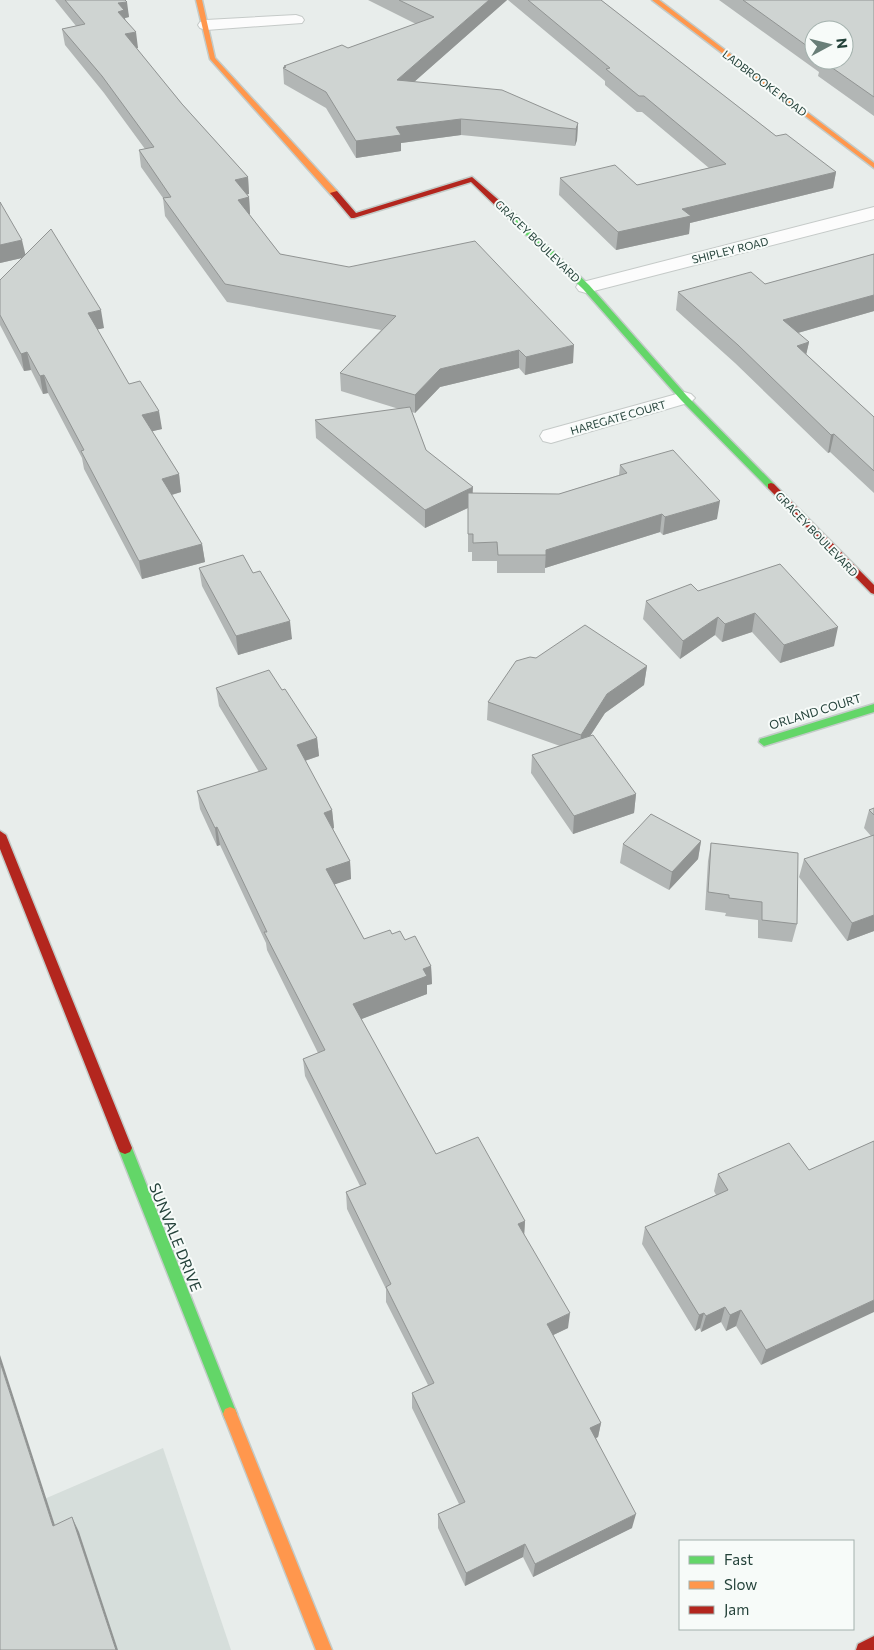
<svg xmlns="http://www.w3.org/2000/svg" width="874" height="1650" font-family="Commissioner,sans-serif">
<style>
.built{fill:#d6dedb}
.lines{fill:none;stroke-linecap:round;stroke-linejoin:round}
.street-casing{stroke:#c5cac8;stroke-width:2}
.fast-casing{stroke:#c3cbc8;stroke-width:3}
.slow-casing{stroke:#c3cbc8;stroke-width:3}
.jam-casing{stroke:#c3cbc8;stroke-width:3}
.street{fill:#fcfcfc;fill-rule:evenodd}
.fast{fill:#63d668;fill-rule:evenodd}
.slow{fill:#ff974d;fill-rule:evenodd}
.jam{fill:#b3261e;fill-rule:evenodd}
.wall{fill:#b2b6b5;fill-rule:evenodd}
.shaded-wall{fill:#919493}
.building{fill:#cfd4d2;stroke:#919493}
.labels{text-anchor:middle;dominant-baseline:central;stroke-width:4;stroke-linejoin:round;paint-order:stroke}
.far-street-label{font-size:11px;fill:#24423a;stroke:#f7fbf9}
.street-label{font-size:12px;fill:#24423a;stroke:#f7fbf9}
.near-street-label{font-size:15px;fill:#24423a;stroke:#f7fbf9}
</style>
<rect width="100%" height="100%" fill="#e8edeb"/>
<path class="built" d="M 163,1448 L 231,1650 L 0,1650 L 0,1518 Z"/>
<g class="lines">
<g class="street-casing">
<path id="street" d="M 296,15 L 302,17 L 304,20 L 302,23 L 206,30 L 200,28 L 198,25 L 200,22 L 206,20 Z
M 874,207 L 874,219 L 586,293 L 579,291 L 576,287 L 579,283 Z
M 684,392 L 691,394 L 695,398 L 691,402 L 551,443 L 543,441 L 540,436 L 543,431 Z"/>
</g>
<g class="fast-casing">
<path id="fast" d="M 503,209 L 509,209 L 589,285 L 687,396 L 774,484 L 774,488 L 768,488 L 681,400 L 583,289 L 503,213 Z
M 874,704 L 874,712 L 764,746 L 759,742 L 760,739 Z
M 125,1142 L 130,1144 L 132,1148 L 237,1414 L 235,1419 L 230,1421 L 225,1419 L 223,1414 L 118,1148 L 120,1144 Z"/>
</g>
<g class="slow-casing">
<path id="slow" d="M 196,0 L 202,0 L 215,58 L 337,191 L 337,195 L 331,195 L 210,59 Z
M 652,0 L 659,0 L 874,163 L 874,168 Z
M 230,1407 L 235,1409 L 237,1414 L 332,1650 L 316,1650 L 223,1414 L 225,1409 Z"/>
</g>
<g class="jam-casing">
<path id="jam" d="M 472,177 L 509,209 L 509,213 L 503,213 L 471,182 L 354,218 L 351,218 L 330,193 L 337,191 L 356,213 Z
M 771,483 L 774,484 L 874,585 L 874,594 L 871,593 L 768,488 L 768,484 Z
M 0,831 L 6,835 L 132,1148 L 130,1152 L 125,1154 L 120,1152 L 118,1148 L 0,849 Z
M 874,1636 L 874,1650 L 856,1650 L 858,1644 Z"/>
</g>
<use href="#street" class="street"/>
<use href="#fast" class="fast"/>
<use href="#slow" class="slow"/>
<use href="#jam" class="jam"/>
</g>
<path class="wall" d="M 55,0 L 125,0 L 129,17 L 125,18 L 125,19 L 138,48 L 136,48 L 182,104 L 248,177 L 249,194 L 247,194 L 249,197 L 250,214 L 249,214 L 280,254 L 573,363 L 525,375 L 519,368 L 440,387 L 415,413 L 412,412 L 426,450 L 473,493 L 559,494 L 619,475 L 620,465 L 717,519 L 663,535 L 660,532 L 545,568 L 545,573 L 497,573 L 497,561 L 472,561 L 472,552 L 468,552 L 468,508 L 425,528 L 316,438 L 315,420 L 399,409 L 341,391 L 340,373 L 381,330 L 227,302 L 165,216 L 163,198 L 141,167 L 139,150 L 145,149 L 104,93 L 65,45 L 62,29 L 76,26 Z
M 368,0 L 507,0 L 414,82 L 578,123 L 577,140 L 575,146 L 461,135 L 401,143 L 401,151 L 356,158 L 326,108 L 284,84 L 283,68 L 284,66 L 348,48 L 416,24 Z
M 508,0 L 601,0 L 776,136 L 836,172 L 833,188 L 690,223 L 689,234 L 616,250 L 559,195 L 560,178 L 637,185 L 709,168 L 642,112 L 637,112 L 605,85 L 605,81 Z
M 719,0 L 874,0 L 874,116 L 818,76 L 819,72 ZM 814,30 L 844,60 L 814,60 Z
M 0,202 L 25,255 L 104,328 L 97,329 L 129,384 L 162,429 L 152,431 L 179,474 L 181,492 L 172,495 L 202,544 L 205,562 L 142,579 L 84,469 L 82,458 L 48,393 L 43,394 L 31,370 L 24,371 L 0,325 L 0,280 L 22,258 L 0,263 Z
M 874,254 L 874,311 L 798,333 L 809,342 L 806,354 L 874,417 L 874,493 L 830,452 L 828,453 L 735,363 L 676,310 L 678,292 L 765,284 Z
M 780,564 L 834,646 L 780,663 L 752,632 L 722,642 L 715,635 L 680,659 L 643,619 L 646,601 L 698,591 Z
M 199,568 L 292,639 L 238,655 L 202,586 Z
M 536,658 L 647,666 L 644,685 L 605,713 L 590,736 L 636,794 L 634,813 L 573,834 L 531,773 L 532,755 L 560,746 L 487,720 L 488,702 Z
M 216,688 L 282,690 L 317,738 L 319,756 L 305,761 L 332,810 L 334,828 L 333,829 L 350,861 L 351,879 L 334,884 L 364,939 L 392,934 L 405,940 L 431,966 L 432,984 L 427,985 L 427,994 L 361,1019 L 436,1154 L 525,1221 L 524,1234 L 568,1328 L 553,1335 L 601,1423 L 598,1437 L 596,1438 L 632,1528 L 533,1577 L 523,1557 L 465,1586 L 438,1528 L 438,1514 L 459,1504 L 412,1408 L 412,1393 L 428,1385 L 386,1302 L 386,1289 L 347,1209 L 346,1192 L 360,1186 L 305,1076 L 303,1059 L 318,1053 L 267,950 L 266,943 L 220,845 L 217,846 L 200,809 L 197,791 L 259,772 L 219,706 Z
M 874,808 L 874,931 L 847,941 L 799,877 L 804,859 L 871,836 L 864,828 L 869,810 Z
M 701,841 L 698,859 L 669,890 L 620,863 L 623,844 Z
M 711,843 L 797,924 L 792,942 L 758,938 L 758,920 L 725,916 L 726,913 L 705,910 L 708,861 Z
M 874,1141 L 761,1365 L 736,1326 L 726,1331 L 721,1322 L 701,1332 L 700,1328 L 695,1331 L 642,1244 L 645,1227 L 716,1195 L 714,1191 L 718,1174 L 809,1170 Z"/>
<path class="shaded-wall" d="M 489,0 L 507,0 L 397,97 L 397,80 Z
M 127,2 L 129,17 L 125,18 L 126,26 L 120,27 L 118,3 Z
M 136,32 L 138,48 L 127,50 L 125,34 Z
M 461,119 L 461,135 L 401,143 L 401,151 L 356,158 L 356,141 L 396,127 Z
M 578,123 L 577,140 L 575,146 L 576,129 Z
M 836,172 L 833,188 L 690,223 L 689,234 L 616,250 L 618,232 L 682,209 Z
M 248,177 L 249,194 L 237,197 L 235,180 Z
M 249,197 L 250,214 L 240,217 L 238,200 Z
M 22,240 L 26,257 L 0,263 L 0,245 Z
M 874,295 L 874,311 L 780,338 L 783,320 Z
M 101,310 L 104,328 L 91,331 L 88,313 Z
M 809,342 L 805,360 L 797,346 Z
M 574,345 L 573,363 L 525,375 L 526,357 Z
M 519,350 L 519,368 L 440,387 L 415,413 L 415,395 L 440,369 Z
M 27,352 L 31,370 L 24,371 L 21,354 Z
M 44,375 L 48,393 L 43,394 L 40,376 Z
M 159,411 L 162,429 L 145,433 L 142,415 Z
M 834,434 L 830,452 L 828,453 L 831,435 Z
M 179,474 L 181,492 L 164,497 L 162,479 Z
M 473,487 L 472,506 L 425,528 L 425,510 Z
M 720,501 L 717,519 L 663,535 L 665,517 Z
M 662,514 L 660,532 L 545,568 L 546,550 Z
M 202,544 L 205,562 L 142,579 L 139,561 Z
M 755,613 L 752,632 L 722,642 L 725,624 Z
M 718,617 L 715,635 L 680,659 L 683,641 Z
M 290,621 L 292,639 L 238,655 L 236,636 Z
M 838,627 L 834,646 L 780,663 L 784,645 Z
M 647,666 L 644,685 L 605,713 L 579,753 L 581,735 L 607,694 Z
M 317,738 L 319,756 L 298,763 L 297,745 Z
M 636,794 L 634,813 L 573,834 L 574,816 Z
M 332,810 L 334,828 L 325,831 L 324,813 Z
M 217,827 L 220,845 L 217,846 L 215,828 Z
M 701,841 L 698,859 L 669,890 L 672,872 Z
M 350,861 L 351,879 L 327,887 L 326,869 Z
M 874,915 L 874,931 L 847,941 L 852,923 Z
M 431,966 L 432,984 L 427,985 L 427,994 L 354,1022 L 353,1004 L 423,969 Z
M 525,1221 L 524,1238 L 518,1224 Z
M 874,1300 L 874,1312 L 761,1365 L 766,1350 Z
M 725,1307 L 721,1322 L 701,1332 L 706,1316 Z
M 741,1310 L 736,1326 L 726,1331 L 730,1315 Z
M 570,1313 L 568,1328 L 545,1339 L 547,1324 Z
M 704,1313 L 700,1328 L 695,1331 L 699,1315 Z
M 0,1355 L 60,1541 L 53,1526 L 0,1362 Z
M 601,1423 L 598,1437 L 588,1442 L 590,1428 Z
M 636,1514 L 632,1528 L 533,1577 L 535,1564 Z
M 72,1517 L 79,1532 L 118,1650 L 116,1650 Z
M 525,1544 L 523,1557 L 465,1586 L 466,1573 Z"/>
<path class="building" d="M 65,0 L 125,0 L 127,2 L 118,3 L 124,10 L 118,12 L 136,32 L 125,34 L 182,104 L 248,177 L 235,180 L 249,197 L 238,200 L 280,254 L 349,267 L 475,241 L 574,345 L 526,357 L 519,350 L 440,369 L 415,395 L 340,373 L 396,316 L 225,284 L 163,198 L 171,197 L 139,150 L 154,147 L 102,76 L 62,29 L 85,24 Z
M 399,0 L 489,0 L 397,80 L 502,90 L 578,123 L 576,129 L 461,119 L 396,127 L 401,135 L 356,141 L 326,92 L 283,68 L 286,67 L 284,66 L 342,45 L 348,48 L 434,17 Z
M 528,0 L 601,0 L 776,136 L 786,134 L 836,172 L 682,209 L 691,216 L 618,232 L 560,178 L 615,165 L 637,185 L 726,164 L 644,96 L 639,96 L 606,69 L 610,68 Z
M 743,0 L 874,0 L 874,97 L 821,60 L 844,60 L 844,30 L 814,30 L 814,51 Z
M 0,202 L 22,240 L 0,245 Z
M 51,229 L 101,310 L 88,313 L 129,384 L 140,381 L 159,411 L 142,415 L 179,474 L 162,479 L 202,544 L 139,561 L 81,451 L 84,450 L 44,375 L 40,376 L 27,352 L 21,354 L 0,315 L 0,280 Z
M 874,254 L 874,295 L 783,320 L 809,342 L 797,346 L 874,417 L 874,471 L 834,434 L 831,435 L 738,345 L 678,292 L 751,272 L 765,284 Z
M 410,407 L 426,450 L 473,487 L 425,510 L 315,420 Z
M 673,450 L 720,501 L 665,517 L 662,514 L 546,550 L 546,555 L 498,555 L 497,542 L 473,543 L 473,534 L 468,534 L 468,493 L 559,494 L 627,473 L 620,465 Z
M 243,555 L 253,573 L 260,571 L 290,621 L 236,636 L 199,568 Z
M 780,564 L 838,627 L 784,645 L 755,613 L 725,624 L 718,617 L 683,641 L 646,601 L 691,584 L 698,591 Z
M 585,625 L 647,666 L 607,694 L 581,735 L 488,702 L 516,661 L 530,657 L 536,658 Z
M 269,670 L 282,690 L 285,689 L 317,738 L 297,745 L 332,810 L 324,813 L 350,861 L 326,869 L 364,939 L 390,930 L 392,934 L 400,931 L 405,940 L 415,936 L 431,966 L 423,969 L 427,976 L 353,1004 L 436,1154 L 478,1137 L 525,1221 L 518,1224 L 570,1313 L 547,1324 L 601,1423 L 590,1428 L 636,1514 L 535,1564 L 525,1544 L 466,1573 L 438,1514 L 465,1502 L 412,1393 L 434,1383 L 386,1287 L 391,1284 L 346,1192 L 366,1184 L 303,1059 L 325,1050 L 264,932 L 267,932 L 217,827 L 215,828 L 197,791 L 267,769 L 216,688 Z
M 593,735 L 636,794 L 574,816 L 532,755 Z
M 874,808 L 874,815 L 869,810 Z
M 651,814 L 701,841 L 672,872 L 623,844 Z
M 874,835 L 874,915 L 852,923 L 804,859 Z
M 711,843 L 798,853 L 797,924 L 762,920 L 762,902 L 729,898 L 729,895 L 708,892 Z
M 874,1141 L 874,1300 L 766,1350 L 741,1310 L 730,1315 L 725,1307 L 706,1316 L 704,1313 L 699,1315 L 645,1227 L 728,1190 L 718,1174 L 789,1143 L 809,1170 Z
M 0,1362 L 53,1526 L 72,1517 L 116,1650 L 0,1650 Z"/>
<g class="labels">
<g class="far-street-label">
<text transform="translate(765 83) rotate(37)">LADBROOKE ROAD</text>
<text transform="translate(538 241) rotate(44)">GRACEY BOULEVARD</text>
<text transform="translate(730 250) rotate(-14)">SHIPLEY ROAD</text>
<text transform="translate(618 417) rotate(-16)">HAREGATE COURT</text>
<text transform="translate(817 534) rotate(46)">GRACEY BOULEVARD</text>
</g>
<g class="street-label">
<text transform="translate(815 711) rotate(-17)">ORLAND COURT</text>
</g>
<g class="near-street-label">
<text transform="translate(176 1237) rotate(68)">SUNVALE DRIVE</text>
</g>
</g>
<rect x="679" y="1540" width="175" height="90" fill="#f7fbf9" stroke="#a3b1ad"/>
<rect x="689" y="1556" width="25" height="8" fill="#63d668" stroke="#a3b1ad"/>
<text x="724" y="1565" font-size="15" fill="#24423a">Fast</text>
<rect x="689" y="1581" width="25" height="8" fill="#ff974d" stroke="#a3b1ad"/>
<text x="724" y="1590" font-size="15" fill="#24423a">Slow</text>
<rect x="689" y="1606" width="25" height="8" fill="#b3261e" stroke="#a3b1ad"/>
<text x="724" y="1615" font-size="15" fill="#24423a">Jam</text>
<g transform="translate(829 45) rotate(83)"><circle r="24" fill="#f7fbf9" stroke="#a3b1ad"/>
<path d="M0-4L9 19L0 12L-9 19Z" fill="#697e78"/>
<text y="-8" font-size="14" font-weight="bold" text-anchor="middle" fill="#24423a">N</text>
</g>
</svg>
